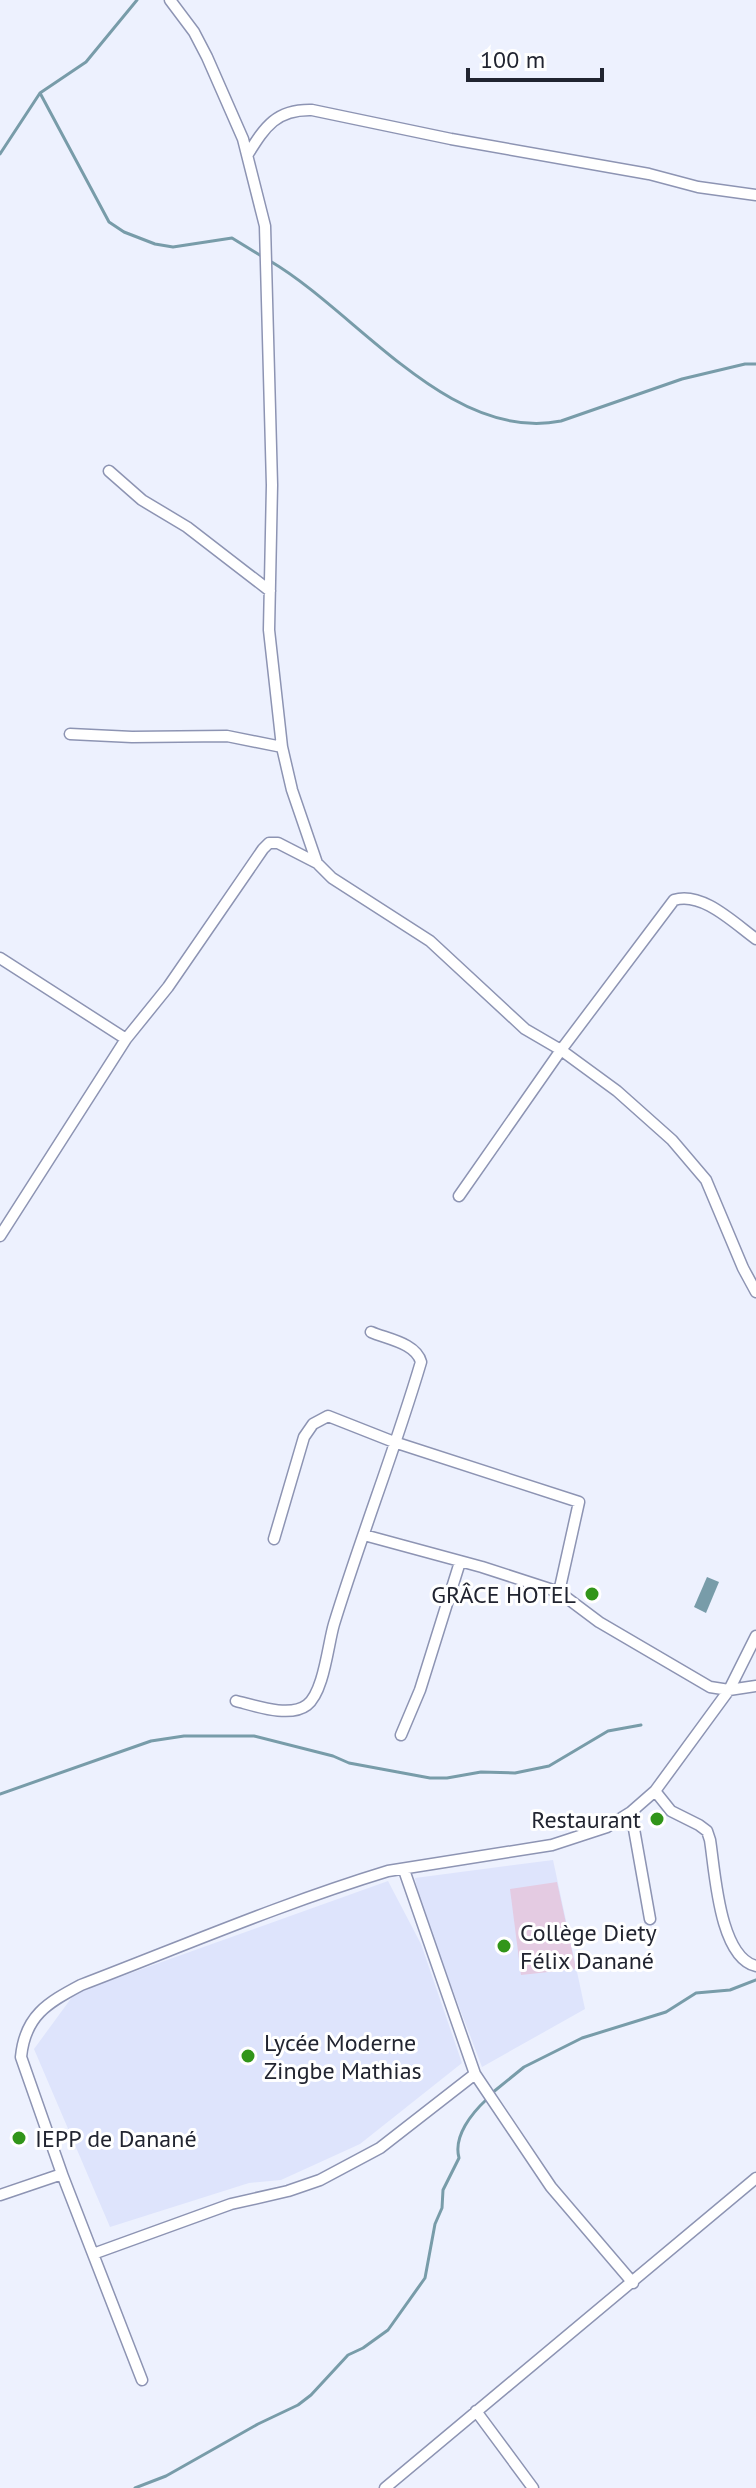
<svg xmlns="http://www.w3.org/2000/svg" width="756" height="2488" font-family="'PT Sans',sans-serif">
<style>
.built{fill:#dee4fc}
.green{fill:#e4cbe2}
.water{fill:#789ca9}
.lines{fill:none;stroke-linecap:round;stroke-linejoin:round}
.stream{stroke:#789ca9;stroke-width:3}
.minor-casing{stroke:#8d94b3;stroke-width:13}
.minor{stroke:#fff;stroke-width:10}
.poi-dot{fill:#319519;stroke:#fff;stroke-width:3}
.labels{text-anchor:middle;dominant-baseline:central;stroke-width:6;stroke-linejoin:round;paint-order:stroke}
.poi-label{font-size:24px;fill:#212430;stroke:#fff;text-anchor:start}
</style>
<rect width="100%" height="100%" fill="#edf1fe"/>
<path class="built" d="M 553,1860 L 585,2009 L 482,2067 L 420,1904 L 415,1878 Z
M 388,1881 L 421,1944 L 462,2063 L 360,2144 L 281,2180 L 249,2183 L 110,2227 L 34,2049 L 75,1993 Z"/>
<path class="green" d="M 557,1882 L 576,1969 L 521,1975 L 510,1889 Z"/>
<path class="water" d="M 707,1577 L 719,1582 L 706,1613 L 694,1607 Z"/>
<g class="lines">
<path class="stream" d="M 40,93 L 109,222 L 124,232 L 155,244 L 173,247 L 232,238 L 263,257
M 0,154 L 40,93 L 86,62 L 137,0
M 270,261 C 357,312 450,443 561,421 L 682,379 L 745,364 L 756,364
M 0,1794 L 151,1741 L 184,1736 L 254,1736 L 333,1756 L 349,1763 L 430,1778 L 447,1778 L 481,1772 L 515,1773 L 549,1766 L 608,1731 L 641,1725
M 492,2093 L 524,2067 L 582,2038 L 666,2012 L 696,1993 L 730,1990 L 756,1980
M 135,2488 L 166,2476 L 258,2424 L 298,2405 L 311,2395 L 348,2355 L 363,2348 L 388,2330 L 425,2278 L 435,2224 L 442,2208 L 443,2190 L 459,2158 C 453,2136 472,2113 487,2099"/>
<g class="minor-casing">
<path id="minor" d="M 170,0 L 194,32 L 207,57 L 243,139 L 265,226 L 272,485 L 269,630 L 282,747 L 292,790 L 317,863 L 332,878 L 430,941 L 525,1029 L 561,1050 L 617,1091 L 672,1140 L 706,1180 L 743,1268 L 756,1292
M 248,154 C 265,127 276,109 312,110 L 451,139 L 649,174 L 698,187 L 756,195
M 109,471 L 142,500 L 187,527 L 270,591
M 70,734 L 132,737 L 227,736 L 282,747
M 0,958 L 126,1039
M 459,1196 L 561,1050 L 674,900 C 702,891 734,923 756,939
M 0,1236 L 126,1039 L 168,987 L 263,849 L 269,843 L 278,843 L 317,863
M 364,1535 L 482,1567 L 559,1592
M 274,1539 L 304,1437 L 313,1424 L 328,1416 L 394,1442 L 579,1502 L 559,1592 L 599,1622 L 710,1687 L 729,1690 L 756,1686
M 236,1701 C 256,1706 290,1718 307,1705 C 324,1692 328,1644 334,1624 C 361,1536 395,1450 421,1362 C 416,1343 387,1339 371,1332
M 401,1735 L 420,1690 L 460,1562
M 655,1791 L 671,1811 L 699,1825 L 707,1831 L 710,1840 C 715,1871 719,1957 756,1966
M 631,1812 L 650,1919
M 404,1870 L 475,2074 L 551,2187 L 633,2283
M 62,2174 L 93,2254 L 231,2204 L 288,2191 L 320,2180 L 380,2148 L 475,2074
M 0,2195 L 62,2174 L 21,2057 C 25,2016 47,2003 81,1985 C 183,1946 283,1903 388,1871 L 552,1845 L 607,1827 L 631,1812 L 655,1791 L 729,1690 L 756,1636
M 93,2254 L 142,2380
M 476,2411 L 533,2488
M 385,2488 L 756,2178"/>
</g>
<use href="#minor" class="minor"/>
</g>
<g class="poi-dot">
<circle cx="592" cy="1594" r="8"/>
<circle cx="657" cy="1819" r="8"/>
<circle cx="504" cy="1946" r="8"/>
<circle cx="248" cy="2056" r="8"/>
<circle cx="19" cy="2138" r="8"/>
</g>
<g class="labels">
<g class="poi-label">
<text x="576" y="1594" text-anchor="end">GRÂCE HOTEL</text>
<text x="641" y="1819" text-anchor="end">Restaurant</text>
<text x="520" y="1932">Collège Diety<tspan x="520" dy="28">Félix Danané</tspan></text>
<text x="264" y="2042">Lycée Moderne<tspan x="264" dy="28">Zingbe Mathias</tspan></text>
<text x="35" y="2138">IEPP de Danané</text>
</g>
</g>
<path d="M468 68v12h134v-12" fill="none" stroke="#212430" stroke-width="4"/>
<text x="480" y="68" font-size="24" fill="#212430" stroke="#ffffff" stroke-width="6" paint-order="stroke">100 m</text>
</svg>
